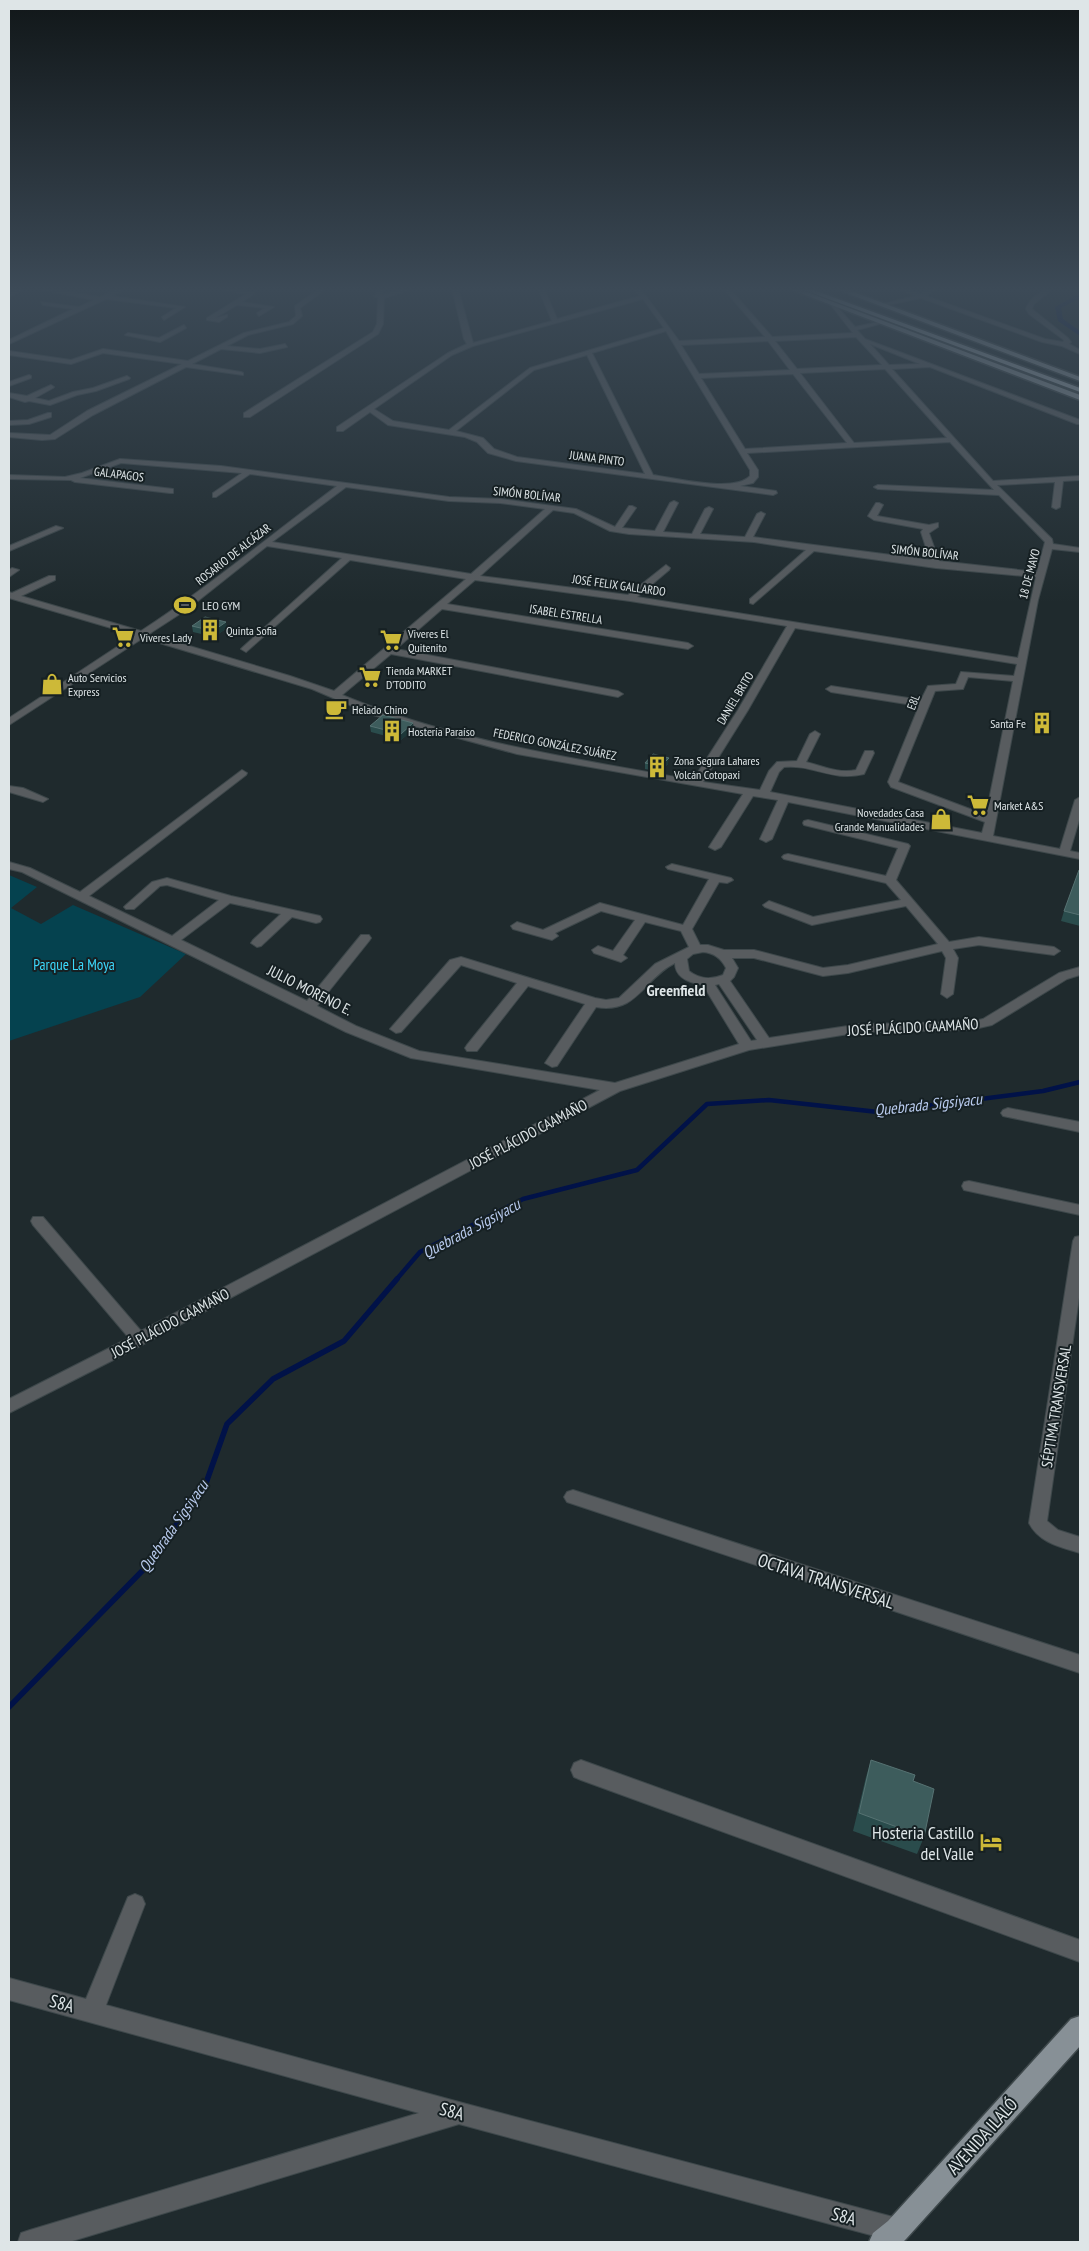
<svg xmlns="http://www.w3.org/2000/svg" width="1089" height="2251" font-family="'PT Sans Narrow',sans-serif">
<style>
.green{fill:#05424f}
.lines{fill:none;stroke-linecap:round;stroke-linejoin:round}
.stream-far1{stroke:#011248;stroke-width:4.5}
.stream{stroke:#011248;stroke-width:5.5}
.canal{fill:#011248;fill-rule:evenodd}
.major-tunnel{stroke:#3c4649;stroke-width:8;stroke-dasharray:8 4;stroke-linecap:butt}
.minor-casing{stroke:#3e484b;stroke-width:2}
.major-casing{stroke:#3e484b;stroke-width:3}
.highway-casing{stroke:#3e484b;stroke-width:3}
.minor{fill:#585c5f;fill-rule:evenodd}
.major{fill:#879096;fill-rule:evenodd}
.highway{fill:#9aa4ab;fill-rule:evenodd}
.wall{fill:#2a4c4c}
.shaded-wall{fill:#1d3738}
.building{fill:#3d5c5c;stroke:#567272}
.labels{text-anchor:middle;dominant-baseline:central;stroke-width:4;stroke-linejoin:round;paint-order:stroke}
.far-street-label{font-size:12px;fill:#dee5e7;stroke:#162023}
.far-poi-label{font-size:12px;fill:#dee5e7;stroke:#162023;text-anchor:start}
.park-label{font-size:15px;fill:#3cd9fc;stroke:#162023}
.street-label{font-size:15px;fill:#dee5e7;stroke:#162023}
.neighbourhood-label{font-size:16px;font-weight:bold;fill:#dee5e7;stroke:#162023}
.water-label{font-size:16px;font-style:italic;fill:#b9cbee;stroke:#162023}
.near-street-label{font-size:18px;fill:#dee5e7;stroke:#162023}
.near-poi-label{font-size:18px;fill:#dee5e7;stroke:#162023;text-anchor:end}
</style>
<rect width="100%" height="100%" fill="#1f2a2d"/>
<path class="green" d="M 9,875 L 37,887 L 11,908 L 41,924 L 73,905 L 186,954 L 140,997 L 9,1041 Z"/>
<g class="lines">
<path class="stream-far1" d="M 396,1280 L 420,1252 L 523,1199 L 637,1170 L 707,1104 L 769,1100 L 878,1112 L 1043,1091 L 1080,1082"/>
<path class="stream" d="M 9,1707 L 146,1567 L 206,1483 L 227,1424 L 273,1379 L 344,1341 L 397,1279"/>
<path class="canal" d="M 1080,293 L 1080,298 L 1061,308 L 1063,319 L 1080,331 L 1080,336 L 1058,321 L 1055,307 Z"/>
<path class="major-tunnel" d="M 1033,379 L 1080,393"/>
<g class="minor-casing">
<path id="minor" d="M 18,288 L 26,288 L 9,297 L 9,293 Z
M 32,288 L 47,288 L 100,297 L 119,288 L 127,288 L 112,296 L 185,307 L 164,320 L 162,317 L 176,308 L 106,299 L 9,344 L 9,340 L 73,309 L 43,305 L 41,302 L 79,307 L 94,300 Z
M 214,288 L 254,292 L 254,294 L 242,302 L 274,307 L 259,316 L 257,313 L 265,308 L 237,305 L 215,318 L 227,315 L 227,317 L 219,322 L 207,320 L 207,318 L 246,294 Z
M 320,288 L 327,288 L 300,308 L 302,316 L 293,324 L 248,335 L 227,346 L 260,349 L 285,344 L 287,347 L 260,353 L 221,349 L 192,364 L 241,372 L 243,373 L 243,375 L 186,367 L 93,415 L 55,439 L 42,440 L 9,437 L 9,433 L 50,435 L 87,411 L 182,364 L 103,353 L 71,364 L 9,355 L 9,351 L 71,360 L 103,349 L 188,361 L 244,333 L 289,322 L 296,316 L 295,306 Z
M 380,288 L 386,288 L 381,295 L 406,288 L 416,288 L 384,298 L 383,324 L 378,334 L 250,417 L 244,417 L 244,413 L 373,332 L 377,324 L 378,298 L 374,296 Z
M 452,288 L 458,288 L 473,343 L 552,321 L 538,288 L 544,288 L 557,319 L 640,296 L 631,288 L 638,288 L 646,296 L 679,341 L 765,337 L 723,288 L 729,288 L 772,337 L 853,333 L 830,304 L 833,302 L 855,327 L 883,321 L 883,323 L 857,330 L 865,339 L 1080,420 L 1080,424 L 1077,424 L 930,367 L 892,369 L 993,481 L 1080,476 L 1080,480 L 1063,481 L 1060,507 L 1056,509 L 1052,507 L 1055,482 L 997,485 L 1052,539 L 1053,544 L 1080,548 L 1080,552 L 1052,549 L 1038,600 L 993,836 L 1060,849 L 1075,800 L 1080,797 L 1080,817 L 1070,851 L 1080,853 L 1080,859 L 788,802 L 772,839 L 766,842 L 760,839 L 778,800 L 753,796 L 721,847 L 715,850 L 709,847 L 743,794 L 517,754 L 373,715 L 312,689 L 143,638 L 9,725 L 9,718 L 135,635 L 9,598 L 9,592 L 12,593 L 49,576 L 55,576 L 55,580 L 21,596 L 141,631 C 209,587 272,534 337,486 L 250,474 L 216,497 L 213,497 L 213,493 L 242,473 L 121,463 L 80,478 L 173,489 L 173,493 L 170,493 L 75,482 L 71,480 L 9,479 L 9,475 L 65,477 L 82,473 L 120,459 L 221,466 L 449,497 L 500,499 L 576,509 L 615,527 L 629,506 L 632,506 L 636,508 L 622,528 L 655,531 L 670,503 L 674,501 L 678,503 L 663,532 L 692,534 L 705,509 L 709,507 L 713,509 L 700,534 L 745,537 L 757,514 L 761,512 L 765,514 L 753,537 L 930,560 L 921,532 L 923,529 L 874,520 L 868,516 L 876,503 L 879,503 L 883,505 L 877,516 L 929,525 L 938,523 L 938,527 L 929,533 L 939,561 L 1037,572 L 1045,542 L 999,495 L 878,489 L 874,487 L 878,485 L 994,490 L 950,442 L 747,453 L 758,470 L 758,477 L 753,483 L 740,486 L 776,491 L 777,493 L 773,495 L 516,461 L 488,453 L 477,442 L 465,437 L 388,425 L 370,412 L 343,431 L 337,431 L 337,427 L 448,353 L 467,344 L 464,339 ZM 643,299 L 664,328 L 530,368 L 449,430 L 393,421 L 374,409 L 452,355 L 473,346 ZM 666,331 L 750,470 L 750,476 C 734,493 675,478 653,475 L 592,353 ZM 856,337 L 882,365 L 797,369 L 775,341 ZM 768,341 L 790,370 L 699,374 L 681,345 ZM 870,344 L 920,364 L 889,365 ZM 587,355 L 645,474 L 517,457 L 494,449 L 483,438 L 456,431 L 534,370 ZM 885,369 L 947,438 L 854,443 L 800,373 ZM 793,374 L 847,443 L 745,449 L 701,378 ZM 346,487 L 449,501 L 500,503 L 545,509 L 471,574 L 272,542 ZM 553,510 L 574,513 L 610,531 L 629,534 L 754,542 L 806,550 L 750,599 L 750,603 L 753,604 L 814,551 L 936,568 L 1036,577 L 1018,658 L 637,597 L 669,570 L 670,568 L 666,565 L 628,595 L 480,576 ZM 267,546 L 342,558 L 243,647 L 241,649 L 246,652 L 350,560 L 466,579 L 334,691 L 290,676 L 149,634 L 189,608 ZM 475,580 L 630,601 L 787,626 L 738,710 L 693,780 C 575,759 453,741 342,695 L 391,654 L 618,697 L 623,694 L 618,691 L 396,649 L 442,609 L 688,649 L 693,646 L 688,643 L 447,604 ZM 795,628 L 1017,664 L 1014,676 L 961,672 L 956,684 L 928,686 L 921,700 L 831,686 L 826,689 L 831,692 L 919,706 L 888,782 L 891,787 L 985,822 L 982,833 L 770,792 L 779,772 L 784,767 C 813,764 832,782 864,774 L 874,753 L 873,751 L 865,751 L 856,770 C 839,774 822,766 806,762 L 820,734 L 815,731 L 810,734 L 797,761 L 777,762 L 769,771 L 760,790 L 703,782 L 748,710 ZM 968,677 L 1013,681 L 986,815 L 898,782 L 935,691 L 963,689 Z
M 896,288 L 905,288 L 921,294 L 930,288 L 937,288 L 926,296 L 1045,339 L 1063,342 L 1064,340 L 1029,314 L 1026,309 C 1029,299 1043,288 1054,288 L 1034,304 L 1032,309 L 1068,338 L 1071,342 L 1069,344 L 1080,350 L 1080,354 L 1062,346 L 1042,342 L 921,298 L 883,306 L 883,304 L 915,296 Z
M 184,325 L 186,328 L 160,342 L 125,335 L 128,333 L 159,338 Z
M 29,375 L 31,376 L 31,378 L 9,386 L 9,382 Z
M 127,376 L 130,378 L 129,379 L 96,391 L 77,395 L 50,405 L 29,401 L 25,402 L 9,397 L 9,393 L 27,396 L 51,385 L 54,387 L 53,388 L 35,398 L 49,401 L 73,392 L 93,388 Z
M 48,413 L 51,413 L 51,417 L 29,424 L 9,425 L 9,421 L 28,420 Z
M 56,526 L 63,528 L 9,551 L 9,546 Z
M 12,568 L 19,570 L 9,577 L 9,570 Z
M 242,770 L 247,773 L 246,775 L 89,896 L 172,936 L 219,900 L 167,885 L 160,886 L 134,909 L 126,909 L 124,907 L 126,905 L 152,882 L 167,878 L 231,896 L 320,916 L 322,919 L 320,922 L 316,923 L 292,917 L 261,946 L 257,947 L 251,943 L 253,940 L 281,914 L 230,903 L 181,940 L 307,1001 L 361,935 L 369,935 L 371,938 L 369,941 L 317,1006 L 356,1026 L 419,1051 L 615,1083 L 739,1044 L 703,985 C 690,983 675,978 675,963 C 643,979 638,1014 596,1007 L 557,1066 L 552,1067 L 545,1063 L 585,1004 L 528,986 L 477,1051 L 467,1051 L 465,1048 L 467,1045 L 517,983 L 461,965 L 401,1032 L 396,1033 L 390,1029 L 450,960 L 461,957 L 595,998 L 606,1000 L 619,998 L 655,964 L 689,947 L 681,931 L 645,922 L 623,955 L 627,958 L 621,962 L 594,953 L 592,950 L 598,946 L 613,951 L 635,920 L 601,911 L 555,933 L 558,936 L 552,940 L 513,929 L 511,926 L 517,922 L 543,930 L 600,903 L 683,925 L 709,879 L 668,869 L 666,867 L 672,864 L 731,878 L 733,880 L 727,883 L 719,882 L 692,929 L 700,945 L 708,945 L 724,950 L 754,950 L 823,968 L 848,965 L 938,944 L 906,906 L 812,925 L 765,907 L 763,905 L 769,901 L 813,917 L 901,900 L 886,883 L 784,859 L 782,857 L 784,855 L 788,854 L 886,876 L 898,848 L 804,825 L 803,823 L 804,821 L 808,820 L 908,844 L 910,846 L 896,880 L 949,942 L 979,937 L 1054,947 L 1060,951 L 1054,955 L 979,945 L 953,949 L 958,958 L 953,994 L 947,998 L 941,994 L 946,958 L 942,951 L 848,973 L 823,976 L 754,958 L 732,958 L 738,968 L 734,977 L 730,981 L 769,1038 L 861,1024 L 970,1022 L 983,1019 L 1059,973 L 1080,967 L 1080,975 L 1067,979 L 992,1025 L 970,1030 L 861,1032 L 749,1050 L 620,1091 L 123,1355 L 9,1413 L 9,1399 L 129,1338 L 33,1225 L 31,1221 L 33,1217 L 43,1217 L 141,1331 L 600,1090 L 411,1058 L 346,1032 L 22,872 L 9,869 L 9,862 L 30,868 L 80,892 ZM 703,952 C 714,953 721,958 726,968 L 723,975 C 711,980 699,979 689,971 L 687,959 L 693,954 ZM 719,984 L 757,1040 L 751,1041 L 715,985 Z
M 9,786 L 23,788 L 48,799 L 43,802 L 9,792 Z
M 1008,1108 L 1080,1122 L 1080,1132 L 1003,1116 L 1001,1113 L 1003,1110 Z
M 969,1181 L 1080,1205 L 1080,1215 L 964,1190 L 962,1186 L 964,1182 Z
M 1080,1236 L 1080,1291 L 1047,1521 L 1058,1530 L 1080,1537 L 1080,1553 C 1061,1547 1039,1543 1029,1523 L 1073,1241 L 1075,1237 Z
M 573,1490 L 1080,1655 L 1080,1673 L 567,1502 L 564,1497 L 567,1492 Z
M 581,1760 L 1080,1940 L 1080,1962 L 581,1780 L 574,1777 L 571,1770 L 574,1763 Z
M 135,1894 L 142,1897 L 145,1904 L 106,2005 L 459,2102 L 897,2218 L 905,2222 L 909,2230 L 905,2238 L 897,2242 L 459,2124 L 69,2242 L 18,2242 L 21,2233 L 30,2230 L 419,2113 L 9,2000 L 9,1978 L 86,1999 L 128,1897 Z"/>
</g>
<g class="major-casing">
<path id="major" d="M 787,288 L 796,288 L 1080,395 L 1080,400 Z
M 833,288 L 843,288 L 1080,377 L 1080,381 Z
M 1080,2016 L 1080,2046 L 906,2239 L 903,2242 L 869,2242 L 873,2233 L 888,2221 L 1071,2019 Z"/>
</g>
<g class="highway-casing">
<path id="highway" d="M 799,288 L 808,288 L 1080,388 L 1080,392 Z"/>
</g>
<use href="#minor" class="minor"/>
<use href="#major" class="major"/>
<use href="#highway" class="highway"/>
</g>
<path class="wall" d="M 192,626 L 227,628 L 214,637 L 193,632 Z
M 370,726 L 414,729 L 401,740 L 371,732 Z
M 645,763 L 668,764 L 661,772 L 645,769 Z
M 1080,870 L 1080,926 L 1061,921 L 1064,911 Z
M 871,1760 L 913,1781 L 924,1837 L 917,1854 L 853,1831 L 866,1777 Z"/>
<path class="shaded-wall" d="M 226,622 L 227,628 L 214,637 L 213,631 Z
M 413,723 L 414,729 L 401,740 L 401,734 Z
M 669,758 L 668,764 L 661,772 L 661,766 Z"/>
<path class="building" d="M 205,617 L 226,622 L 213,631 L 192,626 Z
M 383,715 L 413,723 L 401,734 L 370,726 Z
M 653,754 L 669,758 L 661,766 L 645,763 Z
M 1079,870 L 1080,870 L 1080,915 L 1064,911 Z
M 871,1760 L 915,1775 L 913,1781 L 934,1789 L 924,1837 L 859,1813 Z"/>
<linearGradient id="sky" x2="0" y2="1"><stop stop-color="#111719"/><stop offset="0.48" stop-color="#3c4a57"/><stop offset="1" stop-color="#3c4a57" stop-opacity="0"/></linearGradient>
<rect width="1089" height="603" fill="url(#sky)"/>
<defs>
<g id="stadium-bare" transform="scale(1.725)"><path d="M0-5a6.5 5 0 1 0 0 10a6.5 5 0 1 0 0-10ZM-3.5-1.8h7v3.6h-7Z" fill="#cdb938" stroke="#162023" stroke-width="2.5" paint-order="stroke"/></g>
<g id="building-bare" transform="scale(1.725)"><path d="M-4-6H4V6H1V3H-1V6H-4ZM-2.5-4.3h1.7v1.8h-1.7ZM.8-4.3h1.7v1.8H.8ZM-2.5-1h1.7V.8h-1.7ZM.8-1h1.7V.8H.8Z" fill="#cdb938" stroke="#162023" stroke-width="2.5" paint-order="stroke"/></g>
<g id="supermarket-bare" transform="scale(1.725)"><path d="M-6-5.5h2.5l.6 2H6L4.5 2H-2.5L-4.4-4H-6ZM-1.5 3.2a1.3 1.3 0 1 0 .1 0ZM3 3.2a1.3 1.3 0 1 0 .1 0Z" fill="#cdb938" stroke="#162023" stroke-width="2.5" paint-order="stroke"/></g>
<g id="shop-bare" transform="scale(1.725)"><path d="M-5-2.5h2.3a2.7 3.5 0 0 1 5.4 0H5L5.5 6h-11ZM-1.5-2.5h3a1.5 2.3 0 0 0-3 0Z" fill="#cdb938" stroke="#162023" stroke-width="2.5" paint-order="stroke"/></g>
<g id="cafe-bare" transform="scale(1.725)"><path d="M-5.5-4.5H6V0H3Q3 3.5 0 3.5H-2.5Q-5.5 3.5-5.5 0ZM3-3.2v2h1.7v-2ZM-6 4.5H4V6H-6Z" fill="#cdb938" stroke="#162023" stroke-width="2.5" paint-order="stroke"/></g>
<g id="hotel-bare" transform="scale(1.725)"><path d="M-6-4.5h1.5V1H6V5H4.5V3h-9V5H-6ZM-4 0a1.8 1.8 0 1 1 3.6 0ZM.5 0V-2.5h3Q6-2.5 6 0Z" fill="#cdb938" stroke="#162023" stroke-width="2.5" paint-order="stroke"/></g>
</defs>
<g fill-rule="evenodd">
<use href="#stadium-bare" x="185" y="605"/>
<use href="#building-bare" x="210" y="630"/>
<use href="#supermarket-bare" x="123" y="637"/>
<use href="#supermarket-bare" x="391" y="640"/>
<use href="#supermarket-bare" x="370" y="677"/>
<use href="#shop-bare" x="52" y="684"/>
<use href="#cafe-bare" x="336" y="709"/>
<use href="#building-bare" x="1042" y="723"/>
<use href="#building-bare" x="392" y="731"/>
<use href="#building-bare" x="657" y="767"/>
<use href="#supermarket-bare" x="978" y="805"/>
<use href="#shop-bare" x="941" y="819"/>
<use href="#hotel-bare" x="991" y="1842"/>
</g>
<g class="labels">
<g class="far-street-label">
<text transform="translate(597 458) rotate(7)">JUANA PINTO</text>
<text transform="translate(119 474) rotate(7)">GALAPAGOS</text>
<text transform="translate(527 494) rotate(6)">SIMÓN BOLÍVAR</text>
<text transform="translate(925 552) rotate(6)">SIMÓN BOLÍVAR</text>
<text transform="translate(233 554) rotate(-38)">ROSARIO DE ALCÁZAR</text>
<text transform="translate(1029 574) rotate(-75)">18 DE MAYO</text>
<text transform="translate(619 585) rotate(8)">JOSÉ FELIX GALLARDO</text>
<text transform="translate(566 614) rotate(9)">ISABEL ESTRELLA</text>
<text transform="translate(735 698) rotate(-59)">DANIEL BRITO</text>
<text transform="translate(913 702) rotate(-69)">E8L</text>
<text transform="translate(555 744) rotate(11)">FEDERICO GONZÁLEZ SUÁREZ</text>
</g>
<g class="far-poi-label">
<text x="202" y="605">LEO GYM</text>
<text x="226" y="630">Quinta Sofia</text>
<text x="408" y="633">Viveres El<tspan x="408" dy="14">Quitenito</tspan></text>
<text x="140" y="637">Viveres Lady</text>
<text x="386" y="670">Tienda MARKET<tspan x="386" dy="14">D'TODITO</tspan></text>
<text x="68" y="677">Auto Servicios<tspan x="68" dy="14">Express</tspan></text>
<text x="352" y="709">Helado Chino</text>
<text x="1026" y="723" text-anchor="end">Santa Fe</text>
<text x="408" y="731">Hostería Paraíso</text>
<text x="674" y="760">Zona Segura Lahares<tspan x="674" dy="14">Volcán Cotopaxi</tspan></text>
<text x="994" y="805">Market A&amp;S</text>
<text x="924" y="812" text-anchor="end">Novedades Casa<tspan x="924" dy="14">Grande Manualidades</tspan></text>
</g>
<g class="park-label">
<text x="74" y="964">Parque La Moya</text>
</g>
<g class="street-label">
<text transform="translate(310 990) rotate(27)">JULIO MORENO E.</text>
<text transform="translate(913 1027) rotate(-3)">JOSÉ PLÁCIDO CAAMAÑO</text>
<text transform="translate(528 1134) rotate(-28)">JOSÉ PLÁCIDO CAAMAÑO</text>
<text transform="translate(170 1323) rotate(-28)">JOSÉ PLÁCIDO CAAMAÑO</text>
<text transform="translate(1056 1406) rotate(-81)">SÉPTIMA TRANSVERSAL</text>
</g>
<g class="neighbourhood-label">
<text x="676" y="990">Greenfield</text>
</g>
<g class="water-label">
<text transform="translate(928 1104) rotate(-6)">Quebrada Sigsiyacu</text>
<text transform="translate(471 1228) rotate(-28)">Quebrada Sigsiyacu</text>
<text transform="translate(173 1526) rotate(-55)">Quebrada Sigsiyacu</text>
</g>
<g class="near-street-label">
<text transform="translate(826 1581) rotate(18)">OCTAVA TRANSVERSAL</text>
<text transform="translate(62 2003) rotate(15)">S8A</text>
<text transform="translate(452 2111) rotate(15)">S8A</text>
<text transform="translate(982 2136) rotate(-48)">AVENIDA ILALÓ</text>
<text transform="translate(844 2216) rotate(15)">S8A</text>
</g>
<g class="near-poi-label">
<text x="974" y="1832">Hosteria Castillo<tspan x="974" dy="21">del Valle</tspan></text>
</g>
</g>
<rect width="1089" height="2251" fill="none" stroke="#dee5e7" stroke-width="20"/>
</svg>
